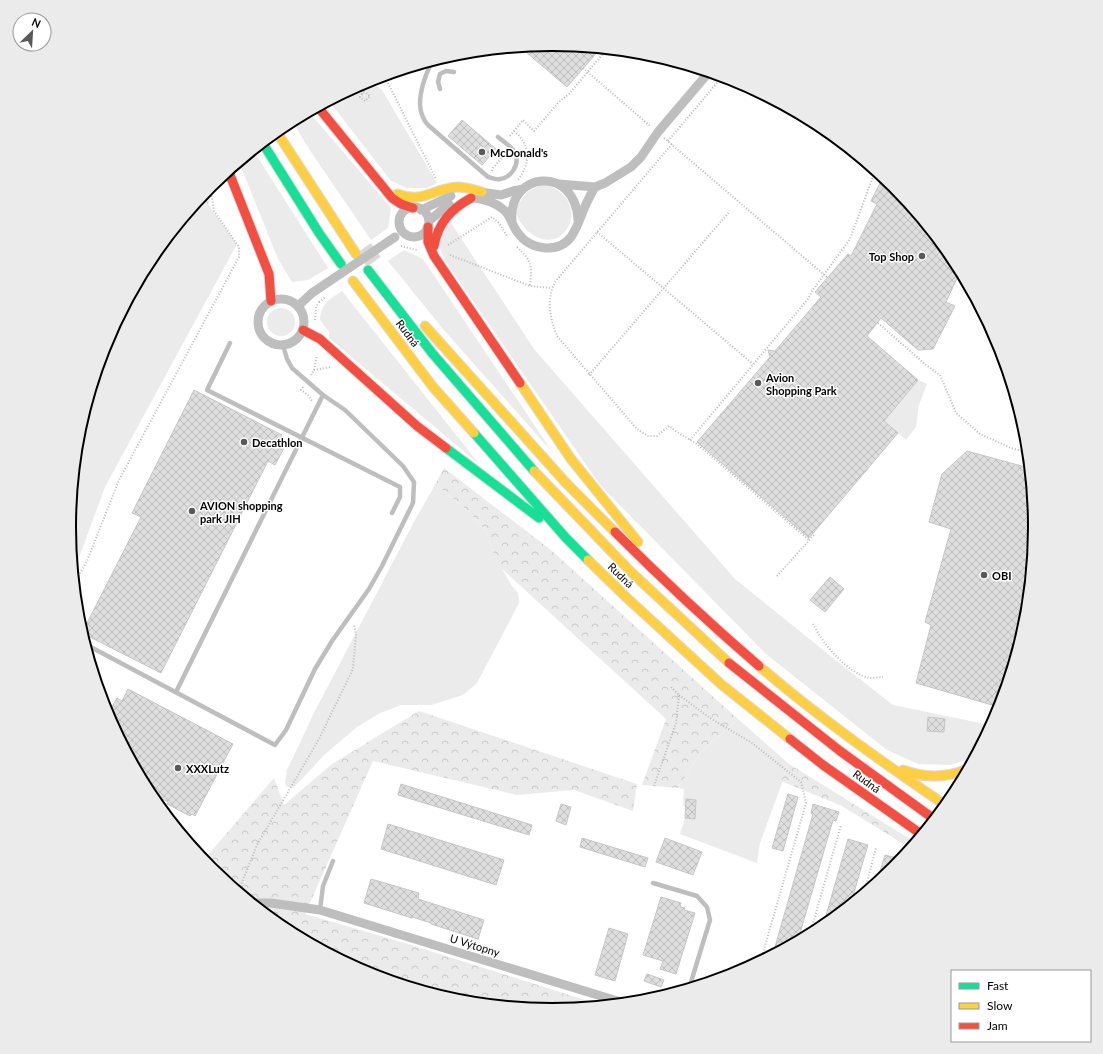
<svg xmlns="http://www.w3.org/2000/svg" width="1103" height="1054" font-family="Lato,sans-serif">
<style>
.green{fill:#ebebeb}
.forest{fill:url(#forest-crowns)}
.building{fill:url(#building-cross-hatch);stroke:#c6c6c6}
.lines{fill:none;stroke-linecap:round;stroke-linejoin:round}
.highway-tunnel{stroke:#d9d9d9;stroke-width:17;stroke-dasharray:17 8;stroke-linecap:butt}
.fast-casing{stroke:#dbdbdb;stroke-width:11}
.slow-casing{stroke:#dbdbdb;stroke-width:11}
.jam-casing{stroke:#dbdbdb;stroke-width:11}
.path{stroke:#b9b9b9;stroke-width:2;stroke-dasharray:1 2;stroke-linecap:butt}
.lane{stroke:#bebebe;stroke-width:4.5}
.street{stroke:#bebebe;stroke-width:9}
.fast{stroke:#16e098;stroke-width:9}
.slow{stroke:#ffcf43;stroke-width:9}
.jam{stroke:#f24e42;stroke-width:9}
.path-bridge{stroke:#b9b9b9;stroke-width:2;stroke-dasharray:1 2;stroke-linecap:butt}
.street-bridge{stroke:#bebebe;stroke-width:9}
.poi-dot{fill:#595959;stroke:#fff;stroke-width:1.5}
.labels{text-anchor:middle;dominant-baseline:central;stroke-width:3;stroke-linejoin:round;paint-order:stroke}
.poi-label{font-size:11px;font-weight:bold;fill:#000;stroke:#fff;text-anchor:start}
.street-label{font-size:11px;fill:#000;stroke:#fff}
.rim{fill:none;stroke:#000;stroke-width:2}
</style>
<defs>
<pattern id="forest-crowns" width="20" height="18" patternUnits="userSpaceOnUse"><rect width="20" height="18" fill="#ebebeb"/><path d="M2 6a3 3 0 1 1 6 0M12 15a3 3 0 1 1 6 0" fill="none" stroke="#c8c8c8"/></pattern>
<pattern id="building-cross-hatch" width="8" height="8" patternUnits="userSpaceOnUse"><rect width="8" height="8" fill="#dedede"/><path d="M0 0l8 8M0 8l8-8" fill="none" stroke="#bdbdbd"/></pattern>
</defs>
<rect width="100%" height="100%" fill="#fff"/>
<path class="green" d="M 369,80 L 382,90 L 437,183 L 427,188 L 407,188 L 391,181 L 329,101 Z
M 309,112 L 391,208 L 388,228 L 371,240 L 309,149 L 292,121 Z
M 253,150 L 328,268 L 308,280 L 292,282 L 278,259 L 239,162 Z
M 544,185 C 562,188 576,204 570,223 C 561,247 534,243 522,224 C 519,220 516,216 516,210 C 517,207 519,202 522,199 C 527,191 534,187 544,185 Z
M 202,196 L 237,244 L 105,487 L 73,574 L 69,527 L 76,453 L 80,446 L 77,440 L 78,433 L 105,342 L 150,258 Z
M 449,220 L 534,349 L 735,579 L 838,662 L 893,705 L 990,725 L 974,757 L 951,765 L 918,764 L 887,750 L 766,654 L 600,485 L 444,259 L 439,246 Z
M 404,250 L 423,259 L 553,453 L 443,329 L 388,261 Z
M 342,291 L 480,465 L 329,338 L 329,332 L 320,320 C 321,303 329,300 342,291 Z
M267 322a14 14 0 1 1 28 0a14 14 0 1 1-28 0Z
M 918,380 L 927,384 L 919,405 L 916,427 L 906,440 L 884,421 Z
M 437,488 L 444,491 L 468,511 L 486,531 L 495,557 L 512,586 L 518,593 L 519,603 L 477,683 L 463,695 L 431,705 L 401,705 L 380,713 L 357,727 L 324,755 L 303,778 L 295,786 L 291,788 L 286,786 L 285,782 L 287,770 L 315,711 L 415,520 L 431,492 Z
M 738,719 L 789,764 L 760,843 L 757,863 L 680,834 L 685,818 L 685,807 L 683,806 L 684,789 L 678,788 L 701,752 Z"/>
<path class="forest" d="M 217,180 L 208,205 L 202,196 L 210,185 Z
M 444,468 L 551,550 L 738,719 L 701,752 L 678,788 L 642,785 L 666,719 L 501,568 L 495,557 L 486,531 L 468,511 L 444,491 L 437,488 L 431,492 Z
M 419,711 L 637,784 L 633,811 L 574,790 L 517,795 L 373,761 L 305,914 L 405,943 L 601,1005 L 551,1010 L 457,1001 L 366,973 L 283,928 L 210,868 L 202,858 L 208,855 L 274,778 L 284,805 L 332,764 Z
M 789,764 L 915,842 L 910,848 L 842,806 L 781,781 Z"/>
<path class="building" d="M 552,44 L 600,49 L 567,87 L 520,47 Z
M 462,120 L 496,149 L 482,165 L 448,136 Z
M 883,177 L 893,186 L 953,259 L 960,272 L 946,302 L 955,306 L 933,349 L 918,350 L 881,318 L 867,336 L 918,380 L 884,421 L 898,433 L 809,538 L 697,442 L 770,357 L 768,350 L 775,351 L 821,297 L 815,292 L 848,254 L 851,256 L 877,204 L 871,201 Z
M 194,390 L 282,435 L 277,444 L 284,448 L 275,465 L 268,461 L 161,673 L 82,633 L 141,517 L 132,513 Z
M 967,451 L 1029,468 L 1034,527 L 1025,621 L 999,707 L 916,683 L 931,625 L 925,622 L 951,529 L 929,522 L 942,474 Z
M 830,577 L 844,589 L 825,612 L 810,600 Z
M 128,689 L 233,744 L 195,816 L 192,814 L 190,816 L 167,804 L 168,802 L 148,791 L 111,722 L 116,713 L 110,710 L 117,698 L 122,701 Z
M 928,717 L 945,719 L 944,732 L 927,731 Z
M 401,784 L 532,825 L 529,835 L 398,795 Z
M 788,794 L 798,797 L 783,851 L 772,848 Z
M 686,799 L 696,800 L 695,819 L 685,818 Z
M 561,804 L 571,807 L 566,825 L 556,821 Z
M 813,804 L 839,812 L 836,821 L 833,820 L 798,940 L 773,954 L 813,814 L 811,813 Z
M 388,824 L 504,860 L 496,885 L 381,849 Z
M 582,838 L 648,858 L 645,867 L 580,847 Z
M 665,838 L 702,852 L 693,875 L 656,862 Z
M 848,839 L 868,845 L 862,865 L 851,903 L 823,926 Z
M 885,855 L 901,859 L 893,869 L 877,881 Z
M 371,879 L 419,893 L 418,899 L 484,920 L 478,939 L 431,924 L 431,923 L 412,917 L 412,918 L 364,903 Z
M 661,897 L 681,903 L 680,907 L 685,908 L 684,910 L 695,913 L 676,974 L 660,969 L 663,961 L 643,955 Z
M 609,928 L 628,934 L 615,981 L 595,975 Z
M 647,974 L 664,980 L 661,987 L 644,981 Z"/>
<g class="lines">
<path class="highway-tunnel" d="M 364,248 L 376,265"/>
<g class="fast-casing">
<path id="fast" d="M 262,142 L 319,233 L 341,264
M 368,270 L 432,353 L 534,471
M 474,433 L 566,538 L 588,560
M 446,448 L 539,518"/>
</g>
<g class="slow-casing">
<path id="slow" d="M 276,131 L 356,254
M 397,194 C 424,204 433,188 458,187 C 466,187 474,190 482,192
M 353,281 L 433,387 L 474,433
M 425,326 L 567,484 L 615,532
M 520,383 L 571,459 L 638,542
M 534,471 L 631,572 L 729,663
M 588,560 L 627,598 L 722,685 L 790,739
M 759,666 C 818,717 881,761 945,805
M 903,770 C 925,778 944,778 966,770"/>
</g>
<g class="jam-casing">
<path id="jam" d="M 318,107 L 392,198 L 401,204 L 413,208
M 228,170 L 269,274 L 271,301
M 428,227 L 428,242 L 434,256 L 520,383
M 434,246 C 438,223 451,209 471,198
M 303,330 L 320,339 L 417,426 L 446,448
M 615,532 C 661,578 709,623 759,666
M 729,663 L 840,751 L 934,819
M 790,739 L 823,765 L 921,834"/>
</g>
<path class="path" d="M 583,68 L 650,126
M 384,75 L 436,179
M 356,86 L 362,94
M 364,91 L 370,96 L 365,101 L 360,97 Z
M 514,131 C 531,145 531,162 518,180
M 510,136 L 523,120 L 534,131 L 558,103 L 569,94 L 607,49
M 664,138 L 828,278
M 668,141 L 722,77
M 672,144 L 555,282 C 546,299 550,319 557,336 L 637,429 L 648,436 L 657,436 L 669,426 L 677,432 L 697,444 L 809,540
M 492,171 L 493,168 L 505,154 L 505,152
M 597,232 L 753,364
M 448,245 L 492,217 L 499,223 L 507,236
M 401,246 L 417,250
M 517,247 C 532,261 532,265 530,286
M 450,255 L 530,286 L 552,288
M 315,320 L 316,307 L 319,302
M 878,323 L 926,365 L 940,375 L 956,413 L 980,434 L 1011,448 L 1027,452
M 314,370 L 331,367
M 311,375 L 314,370 L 317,355
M 589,375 L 730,211
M 303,387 L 301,390 L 308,395 L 312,401
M 690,440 L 808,299 L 812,291 L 850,239 L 875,171
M 777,576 L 814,535
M 74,584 L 87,561 L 119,480 L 239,257 L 239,247 L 214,211 L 210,185
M 813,624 C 822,643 849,675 870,678 C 874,678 879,677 883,677
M 679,695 L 710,718 L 752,743 L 801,782 L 806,803 L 761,960
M 654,786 L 676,723 L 679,695 L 671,687
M 238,892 L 257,845 L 319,739 L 353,669 L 356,634 L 354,624
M 864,893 L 876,848
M 810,934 L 841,825"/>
<path class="lane" d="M 432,61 C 425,76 415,101 423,117 C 424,120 426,123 428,125 L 488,177 C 492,178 496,180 500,179 C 511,178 519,165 516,155 C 514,148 504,142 498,137
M 440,89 L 438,82 L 440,74 L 446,71 L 454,72
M 230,343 L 207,390 L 400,487 L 400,497 L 392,513
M 85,644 L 275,745 L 286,730 L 315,669 L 332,641 L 369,589 L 382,566 L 413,503 L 414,482 L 403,466 L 345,410 L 323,395 L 292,368 L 287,359 L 283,345
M 176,692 L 323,395
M 653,883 L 697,896 L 707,907 L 710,920 L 691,982 L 694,986
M 320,910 L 323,886 L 333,861"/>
<path class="street" d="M 559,184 L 595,187 L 605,183 L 631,167 L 641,157 L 658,132 L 709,72
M 479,192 L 501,195 L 513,191 L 523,189
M 473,198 C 484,199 495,202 504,210 C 511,216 512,226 518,233 C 530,250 558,254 571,237 C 577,229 580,218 584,209 C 587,201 591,194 595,187
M399 222a15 15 0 1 1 30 0a15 15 0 1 1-30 0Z
M 421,210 L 451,196
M 512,220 C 508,172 575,164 578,220
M 429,221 L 449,204
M258 322a23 23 0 1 1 46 0a23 23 0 1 1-46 0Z
M 298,306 L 312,293
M 252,903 L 271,903 L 320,910 L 624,1003"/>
<use href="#fast" class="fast"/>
<use href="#slow" class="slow"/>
<use href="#jam" class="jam"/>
<path class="path-bridge" d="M 319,302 L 326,297"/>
<path class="street-bridge" d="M 312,293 L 395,237"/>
</g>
<g class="poi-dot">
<circle cx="482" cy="152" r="4"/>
<circle cx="922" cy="256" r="4"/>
<circle cx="758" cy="383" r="4"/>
<circle cx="244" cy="442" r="4"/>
<circle cx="192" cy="511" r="4"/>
<circle cx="984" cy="575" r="4"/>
<circle cx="178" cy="768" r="4"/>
</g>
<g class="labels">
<g class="poi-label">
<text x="490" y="152">McDonald's</text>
<text x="914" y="256" text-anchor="end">Top Shop</text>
<text x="766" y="377">Avion<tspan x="766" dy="13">Shopping Park</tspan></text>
<text x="252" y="442">Decathlon</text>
<text x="200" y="505">AVION shopping<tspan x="200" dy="13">park JIH</tspan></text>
<text x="992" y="575">OBI</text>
<text x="186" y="768">XXXLutz</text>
</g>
<g class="street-label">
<text transform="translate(408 333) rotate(53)">Rudná</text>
<text transform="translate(621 575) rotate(44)">Rudná</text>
<text transform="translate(867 781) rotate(36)">Rudná</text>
<text transform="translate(475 945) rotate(17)">U Výtopny</text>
</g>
</g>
<path d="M0 0H1103V1054H0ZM76 527a476 476 0 1 1 952 0a476 476 0 1 1-952 0Z" fill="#ebebeb" fill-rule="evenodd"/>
<path class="rim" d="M76 527a476 476 0 1 1 952 0a476 476 0 1 1-952 0Z"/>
<rect x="951" y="970" width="140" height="72" fill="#ffffff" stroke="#999999"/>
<rect x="959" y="983" width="20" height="6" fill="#16e098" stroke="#999999"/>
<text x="987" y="990" font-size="12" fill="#000000">Fast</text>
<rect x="959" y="1003" width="20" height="6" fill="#ffcf43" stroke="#999999"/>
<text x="987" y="1010" font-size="12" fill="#000000">Slow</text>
<rect x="959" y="1023" width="20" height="6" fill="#f24e42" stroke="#999999"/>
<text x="987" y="1030" font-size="12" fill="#000000">Jam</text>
<g transform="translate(32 32) rotate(25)"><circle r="19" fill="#ffffff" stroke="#999999"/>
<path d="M0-3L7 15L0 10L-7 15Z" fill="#595959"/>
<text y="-6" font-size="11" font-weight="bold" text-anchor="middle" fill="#000000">N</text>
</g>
</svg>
